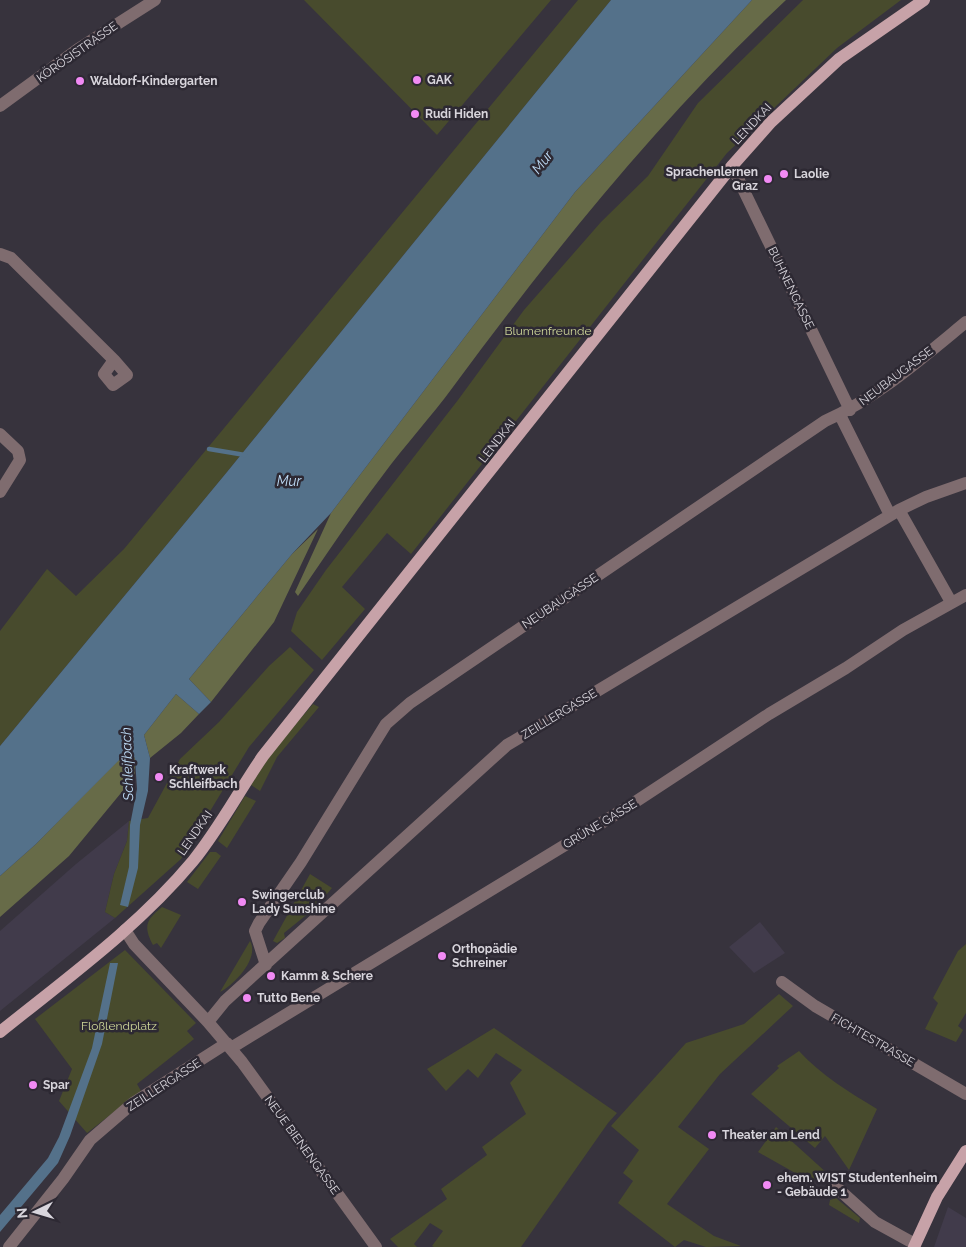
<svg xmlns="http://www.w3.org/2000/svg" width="966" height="1247" font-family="Raleway,sans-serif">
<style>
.built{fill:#413b4b}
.green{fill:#484b2d}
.forest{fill:#676b48}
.water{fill:#54718a}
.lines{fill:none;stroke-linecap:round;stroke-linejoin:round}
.stream{stroke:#54718a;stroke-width:4.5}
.minor{stroke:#7f6c6f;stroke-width:12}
.major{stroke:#c7a2a8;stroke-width:12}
.poi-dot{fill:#f18af4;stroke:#2d2933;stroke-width:2}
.labels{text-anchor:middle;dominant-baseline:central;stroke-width:5;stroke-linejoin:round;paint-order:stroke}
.street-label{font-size:12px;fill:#d8d5dc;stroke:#2d2933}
.poi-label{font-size:12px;font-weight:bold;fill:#d8d5dc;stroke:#2d2933;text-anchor:start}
.park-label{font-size:12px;fill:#cfd799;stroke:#2d2933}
.water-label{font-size:14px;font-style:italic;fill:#bfddf8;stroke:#2d2933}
</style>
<rect width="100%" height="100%" fill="#37333d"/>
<path class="built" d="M 129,821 L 127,841 L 114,874 L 105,912 L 115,918 L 0,1011 L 0,931 L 76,864 Z
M 760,922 L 785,953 L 754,973 L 729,947 Z
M 948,1207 L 966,1218 L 966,1247 L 934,1247 Z"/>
<path class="green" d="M 304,0 L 551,0 L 437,135 Z
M 578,0 L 611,0 L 227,472 L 0,746 L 0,631 L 47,569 L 76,596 L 124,549 Z
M 803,0 L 901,0 L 837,48 L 727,153 L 411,554 L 387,533 L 342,587 L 365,609 L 322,660 L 291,631 L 297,612 L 326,570 L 458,400 L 524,310 L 601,222 L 648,176 L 698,103 Z
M 290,647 L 314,670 L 249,747 L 181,859 L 115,918 L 105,912 L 114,874 L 127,841 L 129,821 L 148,818 L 180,759 L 219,722 L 269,666 Z
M 313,704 L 319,707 L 277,757 L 260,791 L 251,785 L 274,749 Z
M 245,796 L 256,801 L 227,848 L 218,841 Z
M 210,852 L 216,852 L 221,856 L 198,889 L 187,882 Z
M 310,874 L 332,888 L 315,908 L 284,933 L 285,938 L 277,943 L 273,941 Z
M 162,907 L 181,915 L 161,948 L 157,943 L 153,945 C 143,926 146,920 162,907 Z
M 250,941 C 260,958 234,985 220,992 Z
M 966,944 L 966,1013 L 958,1026 L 963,1030 L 956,1042 L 925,1029 L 938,1003 L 933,998 L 958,951 Z
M 125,950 L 196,1023 L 187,1031 L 194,1039 L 137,1084 L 141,1091 L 87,1133 L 59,1101 L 72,1069 L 35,1019 Z
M 779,994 L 793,1006 L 720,1074 L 678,1127 L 709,1149 L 667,1204 L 714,1236 L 741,1246 L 706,1247 L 684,1240 L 675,1247 L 618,1203 L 633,1181 L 623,1173 L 639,1150 L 611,1126 L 686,1043 L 744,1024 Z
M 494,1028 L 617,1113 L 608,1123 L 521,1247 L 434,1247 L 432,1246 L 443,1231 L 430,1223 L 414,1244 L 417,1247 L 398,1247 L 390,1239 L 447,1199 L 441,1189 L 487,1155 L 482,1147 L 526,1114 L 510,1083 L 522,1070 L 496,1053 L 478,1078 L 468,1069 L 446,1091 L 427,1069 Z
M 799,1051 C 821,1075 849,1092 877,1109 L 849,1170 L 825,1136 L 815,1148 L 751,1094 L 779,1068 L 777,1066 Z
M 776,1127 L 828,1174 L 822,1180 L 804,1178 L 758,1152 Z
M 836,1198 L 860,1218 L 859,1223 L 829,1205 L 830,1200 Z"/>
<path class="forest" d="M 752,0 L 786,0 C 660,118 556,248 453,387 C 431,417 405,445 383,475 C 353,514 326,555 298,596 L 295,592 L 331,513 L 575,192 Z
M 318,529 L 274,622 L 211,702 L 189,679 L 292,554 Z
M 176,694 L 199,714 L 181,733 L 150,758 L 144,735 Z
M 131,747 L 135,759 L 135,776 L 69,856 L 0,917 L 0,876 L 36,844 Z"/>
<path class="water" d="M 611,0 L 752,0 L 575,192 L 331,513 L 292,554 L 189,679 L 211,702 L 199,714 L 176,694 L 144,735 L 150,758 L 148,791 L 140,825 L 138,868 L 128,907 L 120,905 L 129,867 L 130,825 L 137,789 L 135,759 L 131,748 L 36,844 L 0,876 L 0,746 L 227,472 Z
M 110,963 L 118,963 L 102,1044 L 70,1136 L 58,1163 L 0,1232 L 0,1215 L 48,1158 L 59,1137 L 92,1048 Z"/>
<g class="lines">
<path class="stream" d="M 209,449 L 245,455"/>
<path class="minor" d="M 0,106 L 78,49 L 155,0
M 732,166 L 850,410
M 0,254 L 11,258 L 114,360 L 127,375 L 113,385 L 104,374 L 114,360
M 840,415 L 890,515
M 0,434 L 18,451 L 20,460 L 0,492
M 899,510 L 951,602
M 125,930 L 134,944 L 208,1022 L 242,1062 L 376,1247
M 266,965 L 255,931 L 259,923 L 301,862 L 386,724 L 410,703 L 825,421 C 878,397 921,359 966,322
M 782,982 L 815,1006 L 966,1094
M 208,1022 L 225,1001 L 507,745 L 899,510 L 926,497 L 966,483
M 231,1048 L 626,808 L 769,714 L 846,668 L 903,630 L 966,595
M 835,1186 L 875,1222 L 915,1244
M 9,1247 L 63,1179 L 90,1140 L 133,1103 L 227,1043"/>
<path class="major" d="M 0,1032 C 67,978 138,927 193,861 C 219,829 239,791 263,756 L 732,166 L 771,122 L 839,59 L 924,0
M 914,1247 L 937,1197 L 966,1151"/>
</g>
<g class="poi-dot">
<circle cx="417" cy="80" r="5"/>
<circle cx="80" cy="81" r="5"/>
<circle cx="415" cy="114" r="5"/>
<circle cx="784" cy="174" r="5"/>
<circle cx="768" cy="179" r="5"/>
<circle cx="159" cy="777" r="5"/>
<circle cx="242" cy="902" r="5"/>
<circle cx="442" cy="956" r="5"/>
<circle cx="271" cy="976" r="5"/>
<circle cx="247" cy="998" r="5"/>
<circle cx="33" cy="1085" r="5"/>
<circle cx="712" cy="1135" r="5"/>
<circle cx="767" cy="1185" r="5"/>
</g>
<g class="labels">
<g class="street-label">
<text transform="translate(77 52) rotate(-35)">KÖRÖSISTRASSE</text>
<text transform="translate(752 124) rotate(-47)">LENDKAI</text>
<text transform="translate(791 288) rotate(64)">BUHNENGASSE</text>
<text transform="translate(896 376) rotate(-37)">NEUBAUGASSE</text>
<text transform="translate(497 441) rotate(-52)">LENDKAI</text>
<text transform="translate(560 601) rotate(-34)">NEUBAUGASSE</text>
<text transform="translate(559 714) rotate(-31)">ZEILLERGASSE</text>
<text transform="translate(600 824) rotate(-31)">GRÜNE GASSE</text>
<text transform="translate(195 833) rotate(-55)">LENDKAI</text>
<text transform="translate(873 1040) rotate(30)">FICHTESTRASSE</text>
<text transform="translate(164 1085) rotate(-33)">ZEILLERGASSE</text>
<text transform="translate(302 1145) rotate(54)">NEUE BIENENGASSE</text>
</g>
<g class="poi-label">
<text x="427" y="80">GAK</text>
<text x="90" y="81">Waldorf-Kindergarten</text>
<text x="425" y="114">Rudi Hiden</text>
<text x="758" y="172" text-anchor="end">Sprachenlernen<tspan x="758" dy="14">Graz</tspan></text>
<text x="794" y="174">Laolie</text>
<text x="169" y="770">Kraftwerk<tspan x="169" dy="14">Schleifbach</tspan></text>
<text x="252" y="895">Swingerclub<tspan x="252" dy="14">Lady Sunshine</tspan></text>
<text x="452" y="949">Orthopädie<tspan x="452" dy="14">Schreiner</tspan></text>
<text x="281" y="976">Kamm &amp; Schere</text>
<text x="257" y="998">Tutto Bene</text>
<text x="43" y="1085">Spar</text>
<text x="722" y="1135">Theater am Lend</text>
<text x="777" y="1178">ehem. WIST Studentenheim<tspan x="777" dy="14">- Gebäude 1</tspan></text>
</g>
<g class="park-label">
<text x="548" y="331">Blumenfreunde</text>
<text x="119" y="1026">Floßlendplatz</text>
</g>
<g class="water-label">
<text transform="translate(542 162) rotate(-52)">Mur</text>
<text x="289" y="481">Mur</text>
<text transform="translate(127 764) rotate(-92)">Schleifbach</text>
</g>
</g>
<g transform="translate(35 1212) rotate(265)" stroke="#2d2933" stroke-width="4" paint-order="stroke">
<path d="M0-4L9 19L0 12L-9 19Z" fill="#d8d5dc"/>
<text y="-8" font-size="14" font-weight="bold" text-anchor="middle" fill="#d8d5dc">N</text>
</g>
</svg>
